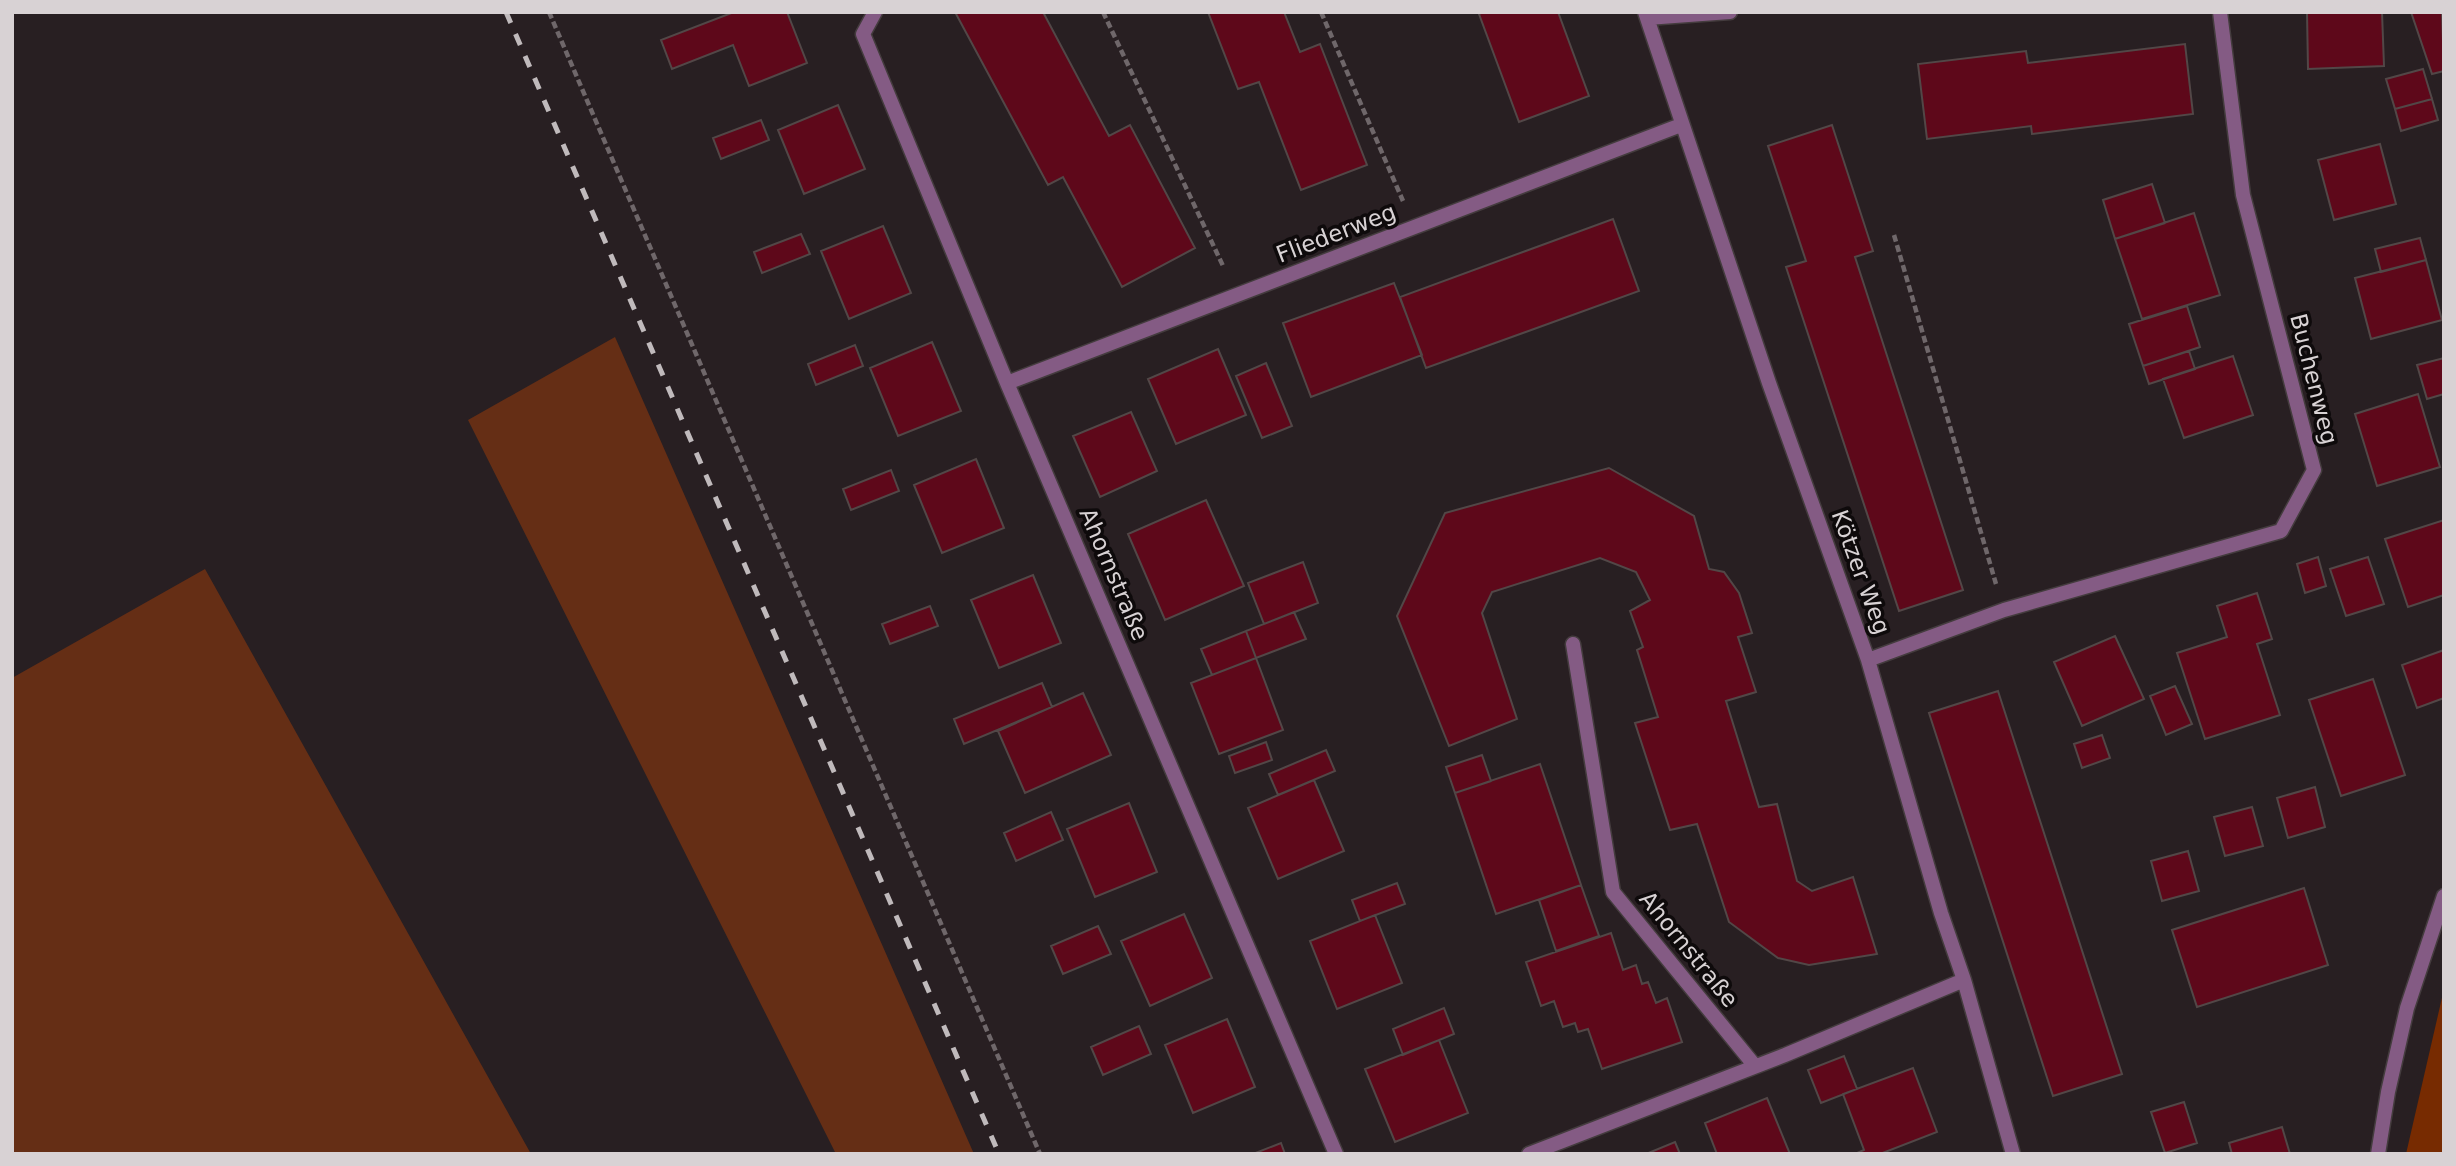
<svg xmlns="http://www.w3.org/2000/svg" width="2456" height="1166" font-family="'DejaVu Sans',sans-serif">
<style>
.green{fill:#652e15}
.forest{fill:#772b01}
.building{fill:#5e081a;stroke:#524747;stroke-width:2}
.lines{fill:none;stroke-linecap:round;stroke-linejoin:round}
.minor-casing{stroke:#443c3e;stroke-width:17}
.path{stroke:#6f676a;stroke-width:4.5;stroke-dasharray:7 3.5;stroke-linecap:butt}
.minor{stroke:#845b84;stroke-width:14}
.rail{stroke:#c0babc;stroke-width:5;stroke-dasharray:12 12;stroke-linecap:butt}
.labels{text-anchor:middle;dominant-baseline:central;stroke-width:7;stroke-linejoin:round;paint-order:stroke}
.street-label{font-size:23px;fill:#d8d2d4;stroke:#0e0a0b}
</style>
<rect width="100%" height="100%" fill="#281f22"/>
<path class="green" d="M 615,337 L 974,1154 L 836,1154 L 468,420 Z
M 205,569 L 531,1154 L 12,1154 L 12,678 Z"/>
<path class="forest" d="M 2444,989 L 2444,1154 L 2406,1154 Z"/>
<path class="building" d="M 734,12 L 787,12 L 807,63 L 749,86 L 733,45 L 672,69 L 661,40 Z
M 955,12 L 1043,12 L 1109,136 L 1130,125 L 1195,248 L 1122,287 L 1063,177 L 1048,185 Z
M 1208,12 L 1284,12 L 1300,52 L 1320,44 L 1367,165 L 1301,190 L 1259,82 L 1238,89 Z
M 1483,12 L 1558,12 L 1589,96 L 1519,122 L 1479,14 Z
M 2307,12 L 2382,12 L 2384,66 L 2308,69 Z
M 2411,12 L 2442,12 L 2444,71 L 2432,74 Z
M 2185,44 L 2193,114 L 2032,134 L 2031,126 L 1927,139 L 1918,64 L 2026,51 L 2028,63 Z
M 2423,69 L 2432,99 L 2395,109 L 2386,79 Z
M 2432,99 L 2438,120 L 2401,131 L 2395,109 Z
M 838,105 L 865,169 L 804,194 L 778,130 Z
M 761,120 L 769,140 L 721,159 L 713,138 Z
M 1832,125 L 1873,251 L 1855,257 L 1963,590 L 1899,611 L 1786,267 L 1806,261 L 1768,146 Z
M 2380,144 L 2396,204 L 2334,220 L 2318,160 Z
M 2152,184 L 2165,223 L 2115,239 L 2103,200 Z
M 2194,213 L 2220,295 L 2142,319 L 2115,239 Z
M 1613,219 L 1639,291 L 1426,368 L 1400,297 Z
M 883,226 L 911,293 L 849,319 L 821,251 Z
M 801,234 L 810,254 L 762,273 L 754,252 Z
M 2420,238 L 2426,260 L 2381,272 L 2375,249 Z
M 2426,260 L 2442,320 L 2371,339 L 2355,278 Z
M 1394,283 L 1422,355 L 1311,397 L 1283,323 Z
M 2187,306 L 2200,347 L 2143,366 L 2129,324 Z
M 932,342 L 961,411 L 898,436 L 870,368 Z
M 855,345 L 863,366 L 816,385 L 808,364 Z
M 1218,349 L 1246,415 L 1176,444 L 1148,379 Z
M 2189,351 L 2195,369 L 2149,384 L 2143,366 Z
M 2233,356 L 2253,415 L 2184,438 L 2163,379 Z
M 2444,358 L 2444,394 L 2427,399 L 2417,365 Z
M 1266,363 L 1292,426 L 1262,438 L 1236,376 Z
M 2418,394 L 2440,467 L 2377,486 L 2355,414 Z
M 1131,412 L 1157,471 L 1100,497 L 1073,436 Z
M 976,459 L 1004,528 L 942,553 L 914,485 Z
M 1609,468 L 1694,516 L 1709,569 L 1724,572 L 1739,593 L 1752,633 L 1738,637 L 1756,692 L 1726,701 L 1759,807 L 1777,804 L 1797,881 L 1812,891 L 1853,877 L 1877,954 L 1809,965 L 1778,958 L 1729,922 L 1697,824 L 1670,830 L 1635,723 L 1658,717 L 1637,650 L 1643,647 L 1630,611 L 1650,600 L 1636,572 L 1600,558 L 1492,592 L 1482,613 L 1517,719 L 1449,746 L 1397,616 L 1445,513 Z
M 891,470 L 899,491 L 851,510 L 843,489 Z
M 1206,500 L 1244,586 L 1165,620 L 1128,534 Z
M 2444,520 L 2444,595 L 2408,607 L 2385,539 Z
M 2318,557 L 2326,586 L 2305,593 L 2297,564 Z
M 2368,557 L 2384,604 L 2346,616 L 2330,569 Z
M 1303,562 L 1318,603 L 1264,624 L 1248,583 Z
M 1033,575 L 1061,643 L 999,668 L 971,600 Z
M 2257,593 L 2272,639 L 2257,644 L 2280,715 L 2205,739 L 2177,653 L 2227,637 L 2217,606 Z
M 930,606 L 938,626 L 890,644 L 882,624 Z
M 1294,612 L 1306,639 L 1256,658 L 1246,631 Z
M 1246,631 L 1256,658 L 1212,675 L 1201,649 Z
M 2115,636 L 2144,699 L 2082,726 L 2054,662 Z
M 2444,650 L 2444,698 L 2417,708 L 2402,665 Z
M 1256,658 L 1283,730 L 1219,754 L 1191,683 Z
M 2373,679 L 2405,775 L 2341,796 L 2309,700 Z
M 1042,683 L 1052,707 L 964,744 L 954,719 Z
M 2175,686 L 2192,724 L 2166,735 L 2150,696 Z
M 1998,691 L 2122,1074 L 2053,1096 L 1929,713 Z
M 1083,693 L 1111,755 L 1025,793 L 998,731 Z
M 2102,735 L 2110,758 L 2082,768 L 2074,744 Z
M 1266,742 L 1272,760 L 1235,773 L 1229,756 Z
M 1326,750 L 1335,771 L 1278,795 L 1269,774 Z
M 1482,755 L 1491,781 L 1455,793 L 1446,767 Z
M 1540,764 L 1581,885 L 1496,914 L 1455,793 Z
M 1314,780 L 1344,851 L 1278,879 L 1248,808 Z
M 2315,787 L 2325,827 L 2288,838 L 2277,798 Z
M 1129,803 L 1157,872 L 1095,897 L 1067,829 Z
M 2252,807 L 2263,846 L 2225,856 L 2214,817 Z
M 1051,812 L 1063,840 L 1016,861 L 1004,833 Z
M 2188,851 L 2199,891 L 2162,901 L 2151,861 Z
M 1397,883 L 1405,904 L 1360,921 L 1352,900 Z
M 1581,885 L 1599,936 L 1556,951 L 1539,900 Z
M 2304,888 L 2328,965 L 2197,1007 L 2172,930 Z
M 1184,914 L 1212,978 L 1150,1006 L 1121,941 Z
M 1375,915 L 1402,983 L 1337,1009 L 1310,941 Z
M 1098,926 L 1111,954 L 1063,974 L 1051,946 Z
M 1611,933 L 1623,970 L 1636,965 L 1642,984 L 1648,982 L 1656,1003 L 1667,998 L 1682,1042 L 1602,1069 L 1588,1029 L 1578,1032 L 1575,1023 L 1563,1027 L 1554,1001 L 1541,1006 L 1526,962 Z
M 1444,1008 L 1454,1034 L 1403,1055 L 1393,1029 Z
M 1227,1019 L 1255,1087 L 1193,1113 L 1165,1045 Z
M 1139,1026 L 1151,1054 L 1103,1075 L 1091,1047 Z
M 1439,1040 L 1468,1113 L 1395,1142 L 1365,1069 Z
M 1844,1056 L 1857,1089 L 1821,1103 L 1808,1070 Z
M 1913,1068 L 1937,1132 L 1880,1154 L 1855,1154 L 1864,1150 L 1843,1094 Z
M 1767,1098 L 1790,1154 L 1717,1154 L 1705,1123 Z
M 2184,1102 L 2197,1143 L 2165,1153 L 2151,1112 Z
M 2282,1127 L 2290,1154 L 2232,1154 L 2229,1143 Z
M 1675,1142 L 1680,1154 L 1646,1154 Z
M 1281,1143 L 1285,1154 L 1253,1154 Z"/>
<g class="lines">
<g class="minor-casing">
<path id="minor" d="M 875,12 L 863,34 L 1007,383 L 1336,1154
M 1645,12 L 1769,383 L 1868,660 L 1941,913 L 1964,980 L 2013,1154
M 1647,18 L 1730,12
M 1007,383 L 1681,125
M 1573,644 L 1613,892 L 1755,1066
M 1868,660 L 2004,610 L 2281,531 L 2314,470 L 2243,195 L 2220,12
M 1529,1154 L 1785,1055 L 1964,980
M 2378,1154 L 2388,1092 L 2407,1008 L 2444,896"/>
</g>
<path class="path" d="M 549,12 L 1040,1154
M 1103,12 L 1224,268
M 1321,12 L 1403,201
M 1894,235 L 1996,584"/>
<use href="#minor" class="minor"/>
<path class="rail" d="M 506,12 L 999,1154"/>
</g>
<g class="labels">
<g class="street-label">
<text transform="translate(1336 233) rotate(-21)">Fliederweg</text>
<text transform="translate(2314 379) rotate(76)">Buchenweg</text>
<text transform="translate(1861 572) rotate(70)">Kötzer Weg</text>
<text transform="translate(1114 574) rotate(67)">Ahornstraße</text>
<text transform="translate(1689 949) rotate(51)">Ahornstraße</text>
</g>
</g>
<rect width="2456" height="1166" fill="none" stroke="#d8d2d4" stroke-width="28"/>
</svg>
